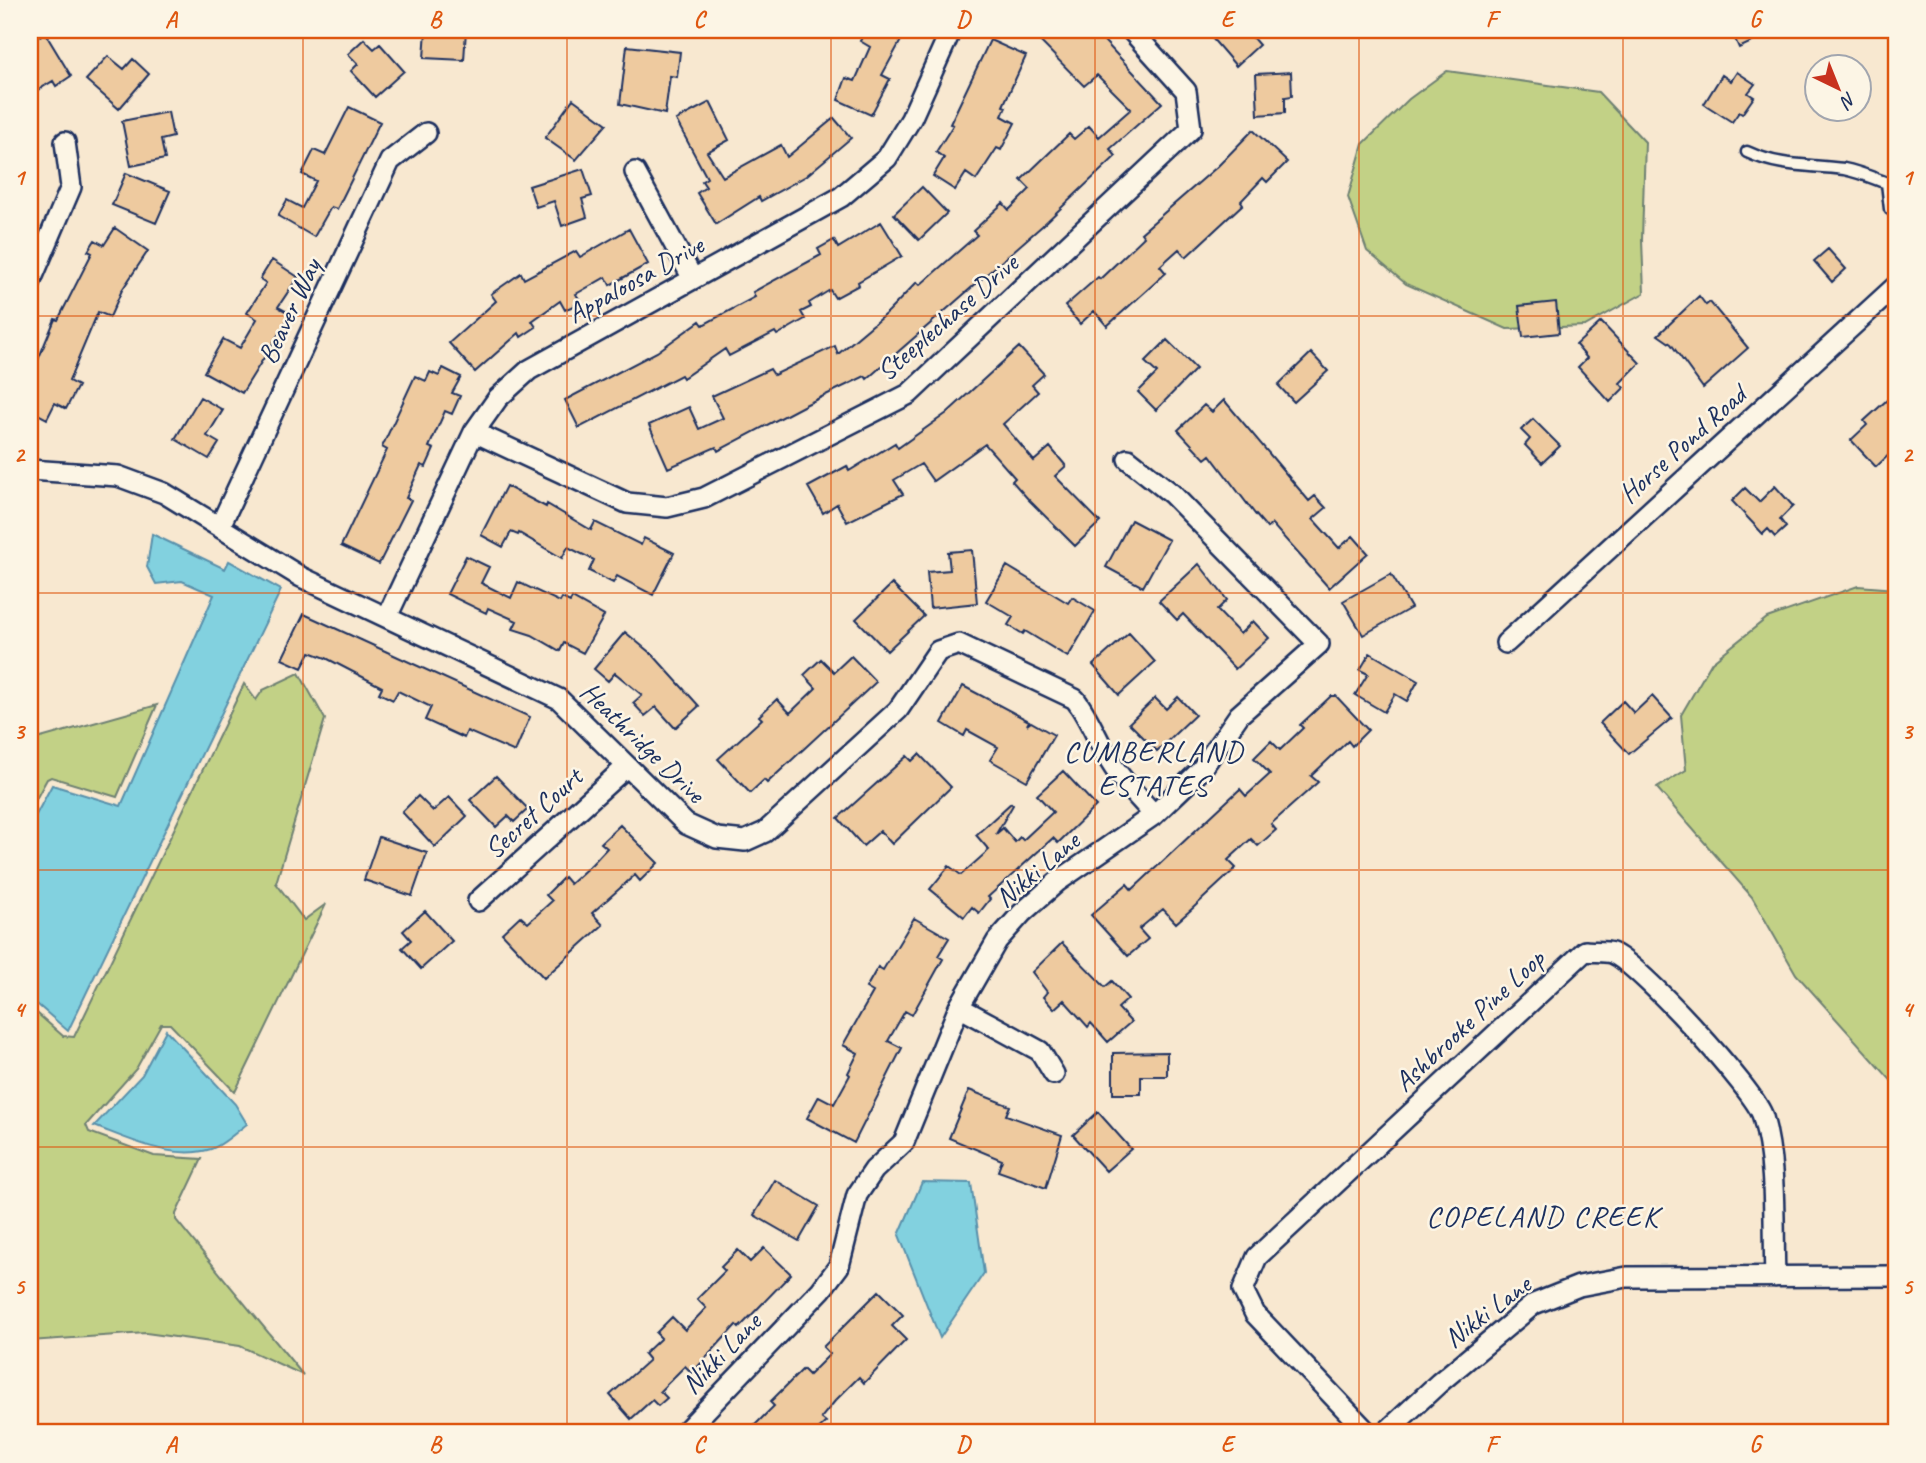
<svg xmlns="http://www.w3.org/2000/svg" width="1926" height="1463" font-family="Caveat,sans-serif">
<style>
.green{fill:#c2d186;stroke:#6e8072;stroke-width:2}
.water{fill:#82d1df;stroke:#5990ab;stroke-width:2}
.building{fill:#eeca9f;stroke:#1b2f5e;stroke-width:2}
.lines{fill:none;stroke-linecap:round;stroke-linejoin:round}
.lane-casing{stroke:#1b2f5e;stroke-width:15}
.street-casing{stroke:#1b2f5e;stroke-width:24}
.lane{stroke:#fcf5e5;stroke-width:10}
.street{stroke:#fcf5e5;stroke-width:19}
.grid{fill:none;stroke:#de5710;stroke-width:2;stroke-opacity:0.55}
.labels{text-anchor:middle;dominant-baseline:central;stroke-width:5;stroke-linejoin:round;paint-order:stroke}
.street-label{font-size:28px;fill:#1b2f5e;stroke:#fcf5e5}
.neighbourhood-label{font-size:30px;letter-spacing:2px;fill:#1b2f5e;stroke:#fcf5e5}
.neatline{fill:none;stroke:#de5710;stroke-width:2.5}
.grid-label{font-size:23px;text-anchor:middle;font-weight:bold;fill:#de5710}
</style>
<rect width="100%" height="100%" fill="#f8e8d0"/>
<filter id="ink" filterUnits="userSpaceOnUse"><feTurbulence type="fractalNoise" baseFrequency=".0143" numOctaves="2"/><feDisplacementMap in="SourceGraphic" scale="14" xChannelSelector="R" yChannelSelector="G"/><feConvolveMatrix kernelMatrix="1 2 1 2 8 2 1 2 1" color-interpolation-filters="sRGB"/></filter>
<g filter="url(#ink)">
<path class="green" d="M 1447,71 L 1598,92 L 1645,142 L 1642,240 L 1644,293 L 1585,326 L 1507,329 L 1406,284 L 1367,251 L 1348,197 L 1363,144 L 1409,99 Z
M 1858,586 L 1896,589 L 1896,1086 L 1796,974 L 1752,897 L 1657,788 L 1686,770 L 1681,715 L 1712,662 L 1767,618 Z
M 299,673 L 325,719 L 276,883 L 304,920 L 326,904 L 235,1092 L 170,1024 L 161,1024 L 136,1069 L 86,1125 L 89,1132 L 154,1156 L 202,1159 L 176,1214 L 176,1220 L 303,1375 L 240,1346 L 146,1333 L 30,1341 L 30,1007 L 63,1036 L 74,1037 L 244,684 L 256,700 L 263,690 Z
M 157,705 L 117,797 L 51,777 L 47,779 L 30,810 L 30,741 Z"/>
<path class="water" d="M 152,534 L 225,569 L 229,561 L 281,590 L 68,1031 L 30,998 L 30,826 L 52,785 L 121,806 L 214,595 L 182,581 L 156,584 L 147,567 Z
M 166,1030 L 235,1104 L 247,1124 C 236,1132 223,1145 211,1149 C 173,1161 129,1139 94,1126 L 142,1075 Z
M 922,1182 L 971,1183 L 984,1273 L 940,1338 L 899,1235 Z"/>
<path class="building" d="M 426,30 L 466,30 L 464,60 L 424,58 Z
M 866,30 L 895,30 L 904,35 L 882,75 L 890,79 L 871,115 L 838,100 L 846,78 L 855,81 L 870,47 L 860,41 Z
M 1029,30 L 1094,30 L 1162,103 L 1110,149 L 1116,156 L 1042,226 L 867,379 L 865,376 L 805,405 L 718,451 L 716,447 L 668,468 L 649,425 L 689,407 L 699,429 L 723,418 L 712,396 L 770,369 L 774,375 L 835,346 L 838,354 L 889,311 L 917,282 L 920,285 L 977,235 L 973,231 L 1003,203 L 1009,210 L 1030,189 L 1021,180 L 1069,134 L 1074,139 L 1089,126 L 1099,137 L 1131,109 L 1097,75 L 1084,86 Z
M 1205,30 L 1246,30 L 1259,45 L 1236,66 Z
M 1731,30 L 1777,30 L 1739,48 Z
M 45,33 L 71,76 L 56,86 L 53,81 L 30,95 L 30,42 Z
M 364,39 L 374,49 L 380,44 L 404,71 L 375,97 L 351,71 L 358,64 L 348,54 Z
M 990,40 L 1026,56 L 1003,106 L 1006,107 L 1002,116 L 1015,123 L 1001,150 L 997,148 L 976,180 L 966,173 L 955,190 L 933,176 L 944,158 L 936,152 L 953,125 L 950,124 Z
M 627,46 L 680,52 L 677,77 L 670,76 L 665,114 L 620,104 Z
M 108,56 L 124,69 L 133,59 L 149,74 L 119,109 L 86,80 Z
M 1291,72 L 1292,96 L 1285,97 L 1285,113 L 1258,115 L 1256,74 Z
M 1737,72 L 1755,84 L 1748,93 L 1754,97 L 1742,114 L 1739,112 L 1732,122 L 1704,104 L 1722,75 L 1731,81 Z
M 573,99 L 607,124 L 576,160 L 545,138 Z
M 710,102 L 729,140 L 707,152 L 723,177 L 781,145 L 787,157 L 834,118 L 851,138 L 806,176 L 761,201 L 759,197 L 716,224 L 697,193 L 706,187 L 702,181 L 707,178 L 676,120 Z
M 349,107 L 380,122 L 337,209 L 331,207 L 314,237 L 278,216 L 287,200 L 302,208 L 316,181 L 302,174 L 314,150 L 325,155 Z
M 168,112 L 173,137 L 161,140 L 165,159 L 131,166 L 122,121 Z
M 1253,130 L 1287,162 L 1267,182 L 1263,178 L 1241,201 L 1243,204 L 1186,257 L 1179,249 L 1160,266 L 1166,273 L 1107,326 L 1094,311 L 1080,324 L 1065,306 L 1098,277 L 1100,279 L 1144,237 L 1141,233 L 1218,166 Z
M 583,169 L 592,196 L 582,199 L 587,217 L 562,226 L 554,201 L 536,207 L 529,186 Z
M 126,173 L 170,191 L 156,223 L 112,205 Z
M 922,187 L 947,213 L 919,240 L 894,214 Z
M 881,222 L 902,256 L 858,282 L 859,285 L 835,298 L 830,290 L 809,303 L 811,307 L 801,312 L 805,319 L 777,335 L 775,332 L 729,356 L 725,349 L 683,378 L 681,375 L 579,428 L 565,400 L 657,352 L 700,321 L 703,325 L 755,297 L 753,292 L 821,255 L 818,249 L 834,240 L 838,248 Z
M 115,228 L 148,251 L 122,290 L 110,317 L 98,312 L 69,381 L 78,386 L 66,409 L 55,403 L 47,419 L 30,410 L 30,379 L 55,319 L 58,320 L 92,253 L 88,251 L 95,240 L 104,245 Z
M 629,229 L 648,264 L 610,285 L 606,277 L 576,294 L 581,302 L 565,310 L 560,301 L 532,321 L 536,327 L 521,337 L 519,333 L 475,372 L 449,343 L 496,301 L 491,294 L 521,273 L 524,279 L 576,251 L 580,257 Z
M 1828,249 L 1846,269 L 1832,282 L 1814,261 Z
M 272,260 L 298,277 L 278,307 L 291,314 L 242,393 L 204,372 L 223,339 L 240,348 L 257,319 L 247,313 L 266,283 L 260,279 Z
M 1699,296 L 1706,305 L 1710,302 L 1748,348 L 1703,388 L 1671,344 L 1658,335 Z
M 1556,302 L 1559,333 L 1523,337 L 1519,306 Z
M 1601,322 L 1640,363 L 1620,383 L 1624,388 L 1610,402 L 1578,367 L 1587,358 L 1576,345 Z
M 1167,340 L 1196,369 L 1156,410 L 1138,392 L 1157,373 L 1145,362 Z
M 1019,347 L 1044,374 L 1032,385 L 1038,392 L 1003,424 L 1034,461 L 1050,447 L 1066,466 L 1055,476 L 1100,522 L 1075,546 L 1028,499 L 1012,481 L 1015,478 L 985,444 L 933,481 L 921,464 L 894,480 L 903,494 L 847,522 L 837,504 L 823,513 L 808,487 L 847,466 L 849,471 L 895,443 L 898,448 L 947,413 Z
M 1311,353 L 1328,371 L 1294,402 L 1278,385 Z
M 443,368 L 461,377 L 452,393 L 460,396 L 452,414 L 445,411 L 429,447 L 434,449 L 426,467 L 421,465 L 406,498 L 411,500 L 379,564 L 341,546 L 387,450 L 382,447 L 415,376 L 426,381 L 430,372 L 439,376 Z
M 200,397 L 223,410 L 207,436 L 219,443 L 209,459 L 175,439 Z
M 1224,400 L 1309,501 L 1315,496 L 1326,508 L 1313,519 L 1339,548 L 1353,536 L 1368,553 L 1329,588 L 1272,524 L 1267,528 L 1255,514 L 1210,455 L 1205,459 L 1178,430 L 1204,405 L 1212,412 Z
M 1887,400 L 1896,411 L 1896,448 L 1876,467 L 1851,440 L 1867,425 L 1864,421 Z
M 1533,419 L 1560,446 L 1542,463 L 1525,445 L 1530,439 L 1521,430 Z
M 506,486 L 546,507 L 547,504 L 591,530 L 595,522 L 641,545 L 644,538 L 674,553 L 653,595 L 617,576 L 613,583 L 589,571 L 594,560 L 568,547 L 562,558 L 519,533 L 518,535 L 511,532 L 503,547 L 481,535 Z
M 1775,486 L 1793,506 L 1780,519 L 1786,527 L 1775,537 L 1768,529 L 1763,534 L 1732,501 L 1745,488 L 1759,502 Z
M 1131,520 L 1169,540 L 1143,587 L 1106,567 Z
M 972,550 L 977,603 L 930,608 L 927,572 L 950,570 L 948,552 Z
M 466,556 L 489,567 L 481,583 L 511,598 L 518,582 L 560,602 L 562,598 L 570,602 L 572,598 L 604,616 L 583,653 L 564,643 L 560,651 L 532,635 L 513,629 L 517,621 L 488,608 L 486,613 L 447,594 Z
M 1199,564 L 1227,600 L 1217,610 L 1240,634 L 1253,621 L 1269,638 L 1235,669 L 1183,614 L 1177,620 L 1159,601 Z
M 1007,566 L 1068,603 L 1072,597 L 1095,611 L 1068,657 L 1025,631 L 1023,634 L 1008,625 L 1013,617 L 986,601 Z
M 1391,574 L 1411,608 L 1363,635 L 1343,601 Z
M 892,584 L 924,616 L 887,651 L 856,619 Z
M 304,614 L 530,717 L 515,752 L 467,731 L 464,738 L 425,720 L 431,707 L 398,691 L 393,700 L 379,693 L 382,687 L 326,658 L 310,652 L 302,668 L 282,659 Z
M 625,632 L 654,656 L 699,706 L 675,728 L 656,707 L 645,716 L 633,703 L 642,695 L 615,673 L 608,681 L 594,669 Z
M 1129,633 L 1155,662 L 1119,695 L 1093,665 Z
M 1370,653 L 1418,681 L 1407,701 L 1395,694 L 1384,712 L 1355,695 L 1368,674 L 1360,670 Z
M 851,656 L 876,682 L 767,783 L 764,780 L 750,793 L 718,759 L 762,719 L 759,716 L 777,699 L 790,713 L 816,688 L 804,675 L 821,659 L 834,672 Z
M 963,686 L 1029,721 L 1027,725 L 1031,722 L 1054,735 L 1027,781 L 990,760 L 998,747 L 967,730 L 964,736 L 942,723 Z
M 1331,696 L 1336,696 L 1368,730 L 1352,746 L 1348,741 L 1311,776 L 1318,782 L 1271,824 L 1276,830 L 1258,846 L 1251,839 L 1228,860 L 1236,868 L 1193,908 L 1176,923 L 1163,909 L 1139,929 L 1148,939 L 1128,956 L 1091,915 L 1127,884 L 1132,890 L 1240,789 L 1246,796 L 1270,774 L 1254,758 L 1271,741 L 1280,750 L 1303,728 L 1300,725 Z
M 1652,696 L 1672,718 L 1629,754 L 1600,723 L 1623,701 L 1634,713 Z
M 1178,697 L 1195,715 L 1157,751 L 1129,723 L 1155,698 L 1166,709 Z
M 919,754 L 951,787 L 892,844 L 880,831 L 863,846 L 838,818 L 907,756 L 912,761 Z
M 1063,771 L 1096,806 L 1058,843 L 1053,838 L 988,897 L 990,899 L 979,913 L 972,907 L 964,917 L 930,889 L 949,866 L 961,875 L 989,850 L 976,835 L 1011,803 L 1013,805 L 996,834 L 1003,828 L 1015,842 L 1020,837 L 1023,840 L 1053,812 L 1037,795 Z
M 496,776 L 528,809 L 514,822 L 508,816 L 496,827 L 470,800 Z
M 418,796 L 433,811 L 449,797 L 467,816 L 435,847 L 402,812 Z
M 620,825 L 658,863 L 640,881 L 635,875 L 592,913 L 603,925 L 544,978 L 502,933 L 520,916 L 528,923 L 552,901 L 546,895 L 564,877 L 570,884 L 592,864 L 607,848 L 601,843 Z
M 379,837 L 427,853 L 412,896 L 364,880 Z
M 425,911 L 452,941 L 421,969 L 402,948 L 411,940 L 403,931 Z
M 914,918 L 949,938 L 938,956 L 943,959 L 912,1015 L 905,1011 L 888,1041 L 902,1048 L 854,1143 L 807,1118 L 819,1096 L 834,1104 L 850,1075 L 848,1073 L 858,1053 L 843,1045 L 873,992 L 866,988 L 878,967 L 883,970 Z
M 1062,943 L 1105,987 L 1112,981 L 1128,999 L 1118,1008 L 1131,1022 L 1108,1042 L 1091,1023 L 1088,1027 L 1064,1000 L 1054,1009 L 1043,997 L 1047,992 L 1032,972 Z
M 1167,1052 L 1167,1076 L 1141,1076 L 1141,1094 L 1113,1094 L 1113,1053 Z
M 969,1090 L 1010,1106 L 1006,1115 L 1062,1135 L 1046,1188 L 998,1171 L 1002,1160 L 949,1138 Z
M 1098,1112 L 1131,1149 L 1106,1171 L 1073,1135 Z
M 775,1180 L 819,1206 L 799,1241 L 754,1215 Z
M 764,1248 L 791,1274 L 739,1328 L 736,1325 L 692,1373 L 685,1366 L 660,1391 L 667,1398 L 658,1406 L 652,1400 L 631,1419 L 610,1395 L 649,1360 L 644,1354 L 661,1338 L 656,1333 L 672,1317 L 685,1330 L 706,1308 L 697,1299 L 725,1271 L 721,1267 L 738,1250 L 750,1262 Z
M 879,1291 L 903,1315 L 892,1326 L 906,1340 L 864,1383 L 859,1377 L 835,1401 L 821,1418 L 826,1422 L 814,1433 L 747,1433 L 774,1406 L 770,1402 L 803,1369 L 809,1375 L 830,1354 L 823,1347 Z"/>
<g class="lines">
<g class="lane-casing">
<path id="lane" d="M 1747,152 C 1782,168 1808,164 1844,169 C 1859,172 1873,178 1887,183 L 1890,209 L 1896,209"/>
</g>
<g class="street-casing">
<path id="street" d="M 635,172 L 693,279
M 30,283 L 71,187 L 65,142
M 474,432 L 627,503 L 667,507 L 704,498 L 909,394 L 1191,129 L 1186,91 L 1131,30
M 30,470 L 118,476 L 164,493 L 301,577 L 559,699 L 686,824 L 717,838 L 745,841 L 765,832 L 898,710 L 938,651 L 959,644 L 1075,699 C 1092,721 1100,749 1117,772 C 1128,787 1142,801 1154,815
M 220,526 L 390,161 L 426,133
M 387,617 L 474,432 L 498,398 L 529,370 L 841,197 L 887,158 L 911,119 L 951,30
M 1506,643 L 1896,286
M 478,901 L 627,766
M 959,1007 L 1040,1051 L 1054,1074
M 684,1433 L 821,1290 L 839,1266 L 857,1195 L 874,1170 L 904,1142 L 959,1007 L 997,941 L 1022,913 L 1057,882 L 1154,815 L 1201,770 L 1239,715 L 1319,644 L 1172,494 L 1128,459
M 1368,1433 L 1255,1314 L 1243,1290 L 1257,1257 L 1585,951 C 1593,952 1605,951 1612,953 C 1637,962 1756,1091 1763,1117 C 1777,1167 1773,1225 1775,1277
M 1385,1433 L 1439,1383 L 1534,1304 L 1579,1286 L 1627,1277 L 1896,1276"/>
</g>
<use href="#lane" class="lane"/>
<use href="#street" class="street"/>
</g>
</g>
<path class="grid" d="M 303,30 L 303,1433M 567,30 L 567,1433M 831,30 L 831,1433M 1095,30 L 1095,1433M 1359,30 L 1359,1433M 1623,30 L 1623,1433M 30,316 L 1896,316M 30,593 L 1896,593M 30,870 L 1896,870M 30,1147 L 1896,1147"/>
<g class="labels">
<g class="street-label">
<text transform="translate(635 279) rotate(-29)">Appaloosa Drive</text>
<text transform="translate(289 311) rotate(-65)">Beaver Way</text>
<text transform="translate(947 317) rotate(-41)">Steeplechase Drive</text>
<text transform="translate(1682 444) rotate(-42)">Horse Pond Road</text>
<text transform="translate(643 742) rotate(44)">Heathridge Drive</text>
<text transform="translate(533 813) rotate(-42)">Secret Court</text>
<text transform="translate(1037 869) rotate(-40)">Nikki Lane</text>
<text transform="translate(1469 1020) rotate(-43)">Ashbrooke Pine Loop</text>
<text transform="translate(1487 1311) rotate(-37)">Nikki Lane</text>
<text transform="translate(721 1353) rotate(-46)">Nikki Lane</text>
</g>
<g class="neighbourhood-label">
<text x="1154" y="751">CUMBERLAND<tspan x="1154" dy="34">ESTATES</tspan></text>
<text x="1543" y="1216">COPELAND CREEK</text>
</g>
</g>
<rect width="1926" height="1463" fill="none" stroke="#fcf5e5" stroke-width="77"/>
<g transform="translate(1838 88) rotate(137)"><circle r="33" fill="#fcf5e5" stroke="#a2a6af" stroke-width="2"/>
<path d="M0-5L12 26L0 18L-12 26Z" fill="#c8321e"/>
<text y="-10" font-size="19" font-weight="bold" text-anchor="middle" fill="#1b2f5e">N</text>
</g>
<rect x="38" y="38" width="1850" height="1386" class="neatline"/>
<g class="grid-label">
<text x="171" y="27">A</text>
<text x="435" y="27">B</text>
<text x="699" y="27">C</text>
<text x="963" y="27">D</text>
<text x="1227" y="27">E</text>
<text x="1491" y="27">F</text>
<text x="1755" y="27">G</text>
<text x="19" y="185">1</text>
<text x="1907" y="185">1</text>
<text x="19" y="462">2</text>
<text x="1907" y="462">2</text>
<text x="19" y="739">3</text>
<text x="1907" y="739">3</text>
<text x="19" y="1017">4</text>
<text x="1907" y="1017">4</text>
<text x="19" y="1294">5</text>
<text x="1907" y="1294">5</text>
<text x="171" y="1452">A</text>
<text x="435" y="1452">B</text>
<text x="699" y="1452">C</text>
<text x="963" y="1452">D</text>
<text x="1227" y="1452">E</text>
<text x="1491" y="1452">F</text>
<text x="1755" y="1452">G</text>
</g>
</svg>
